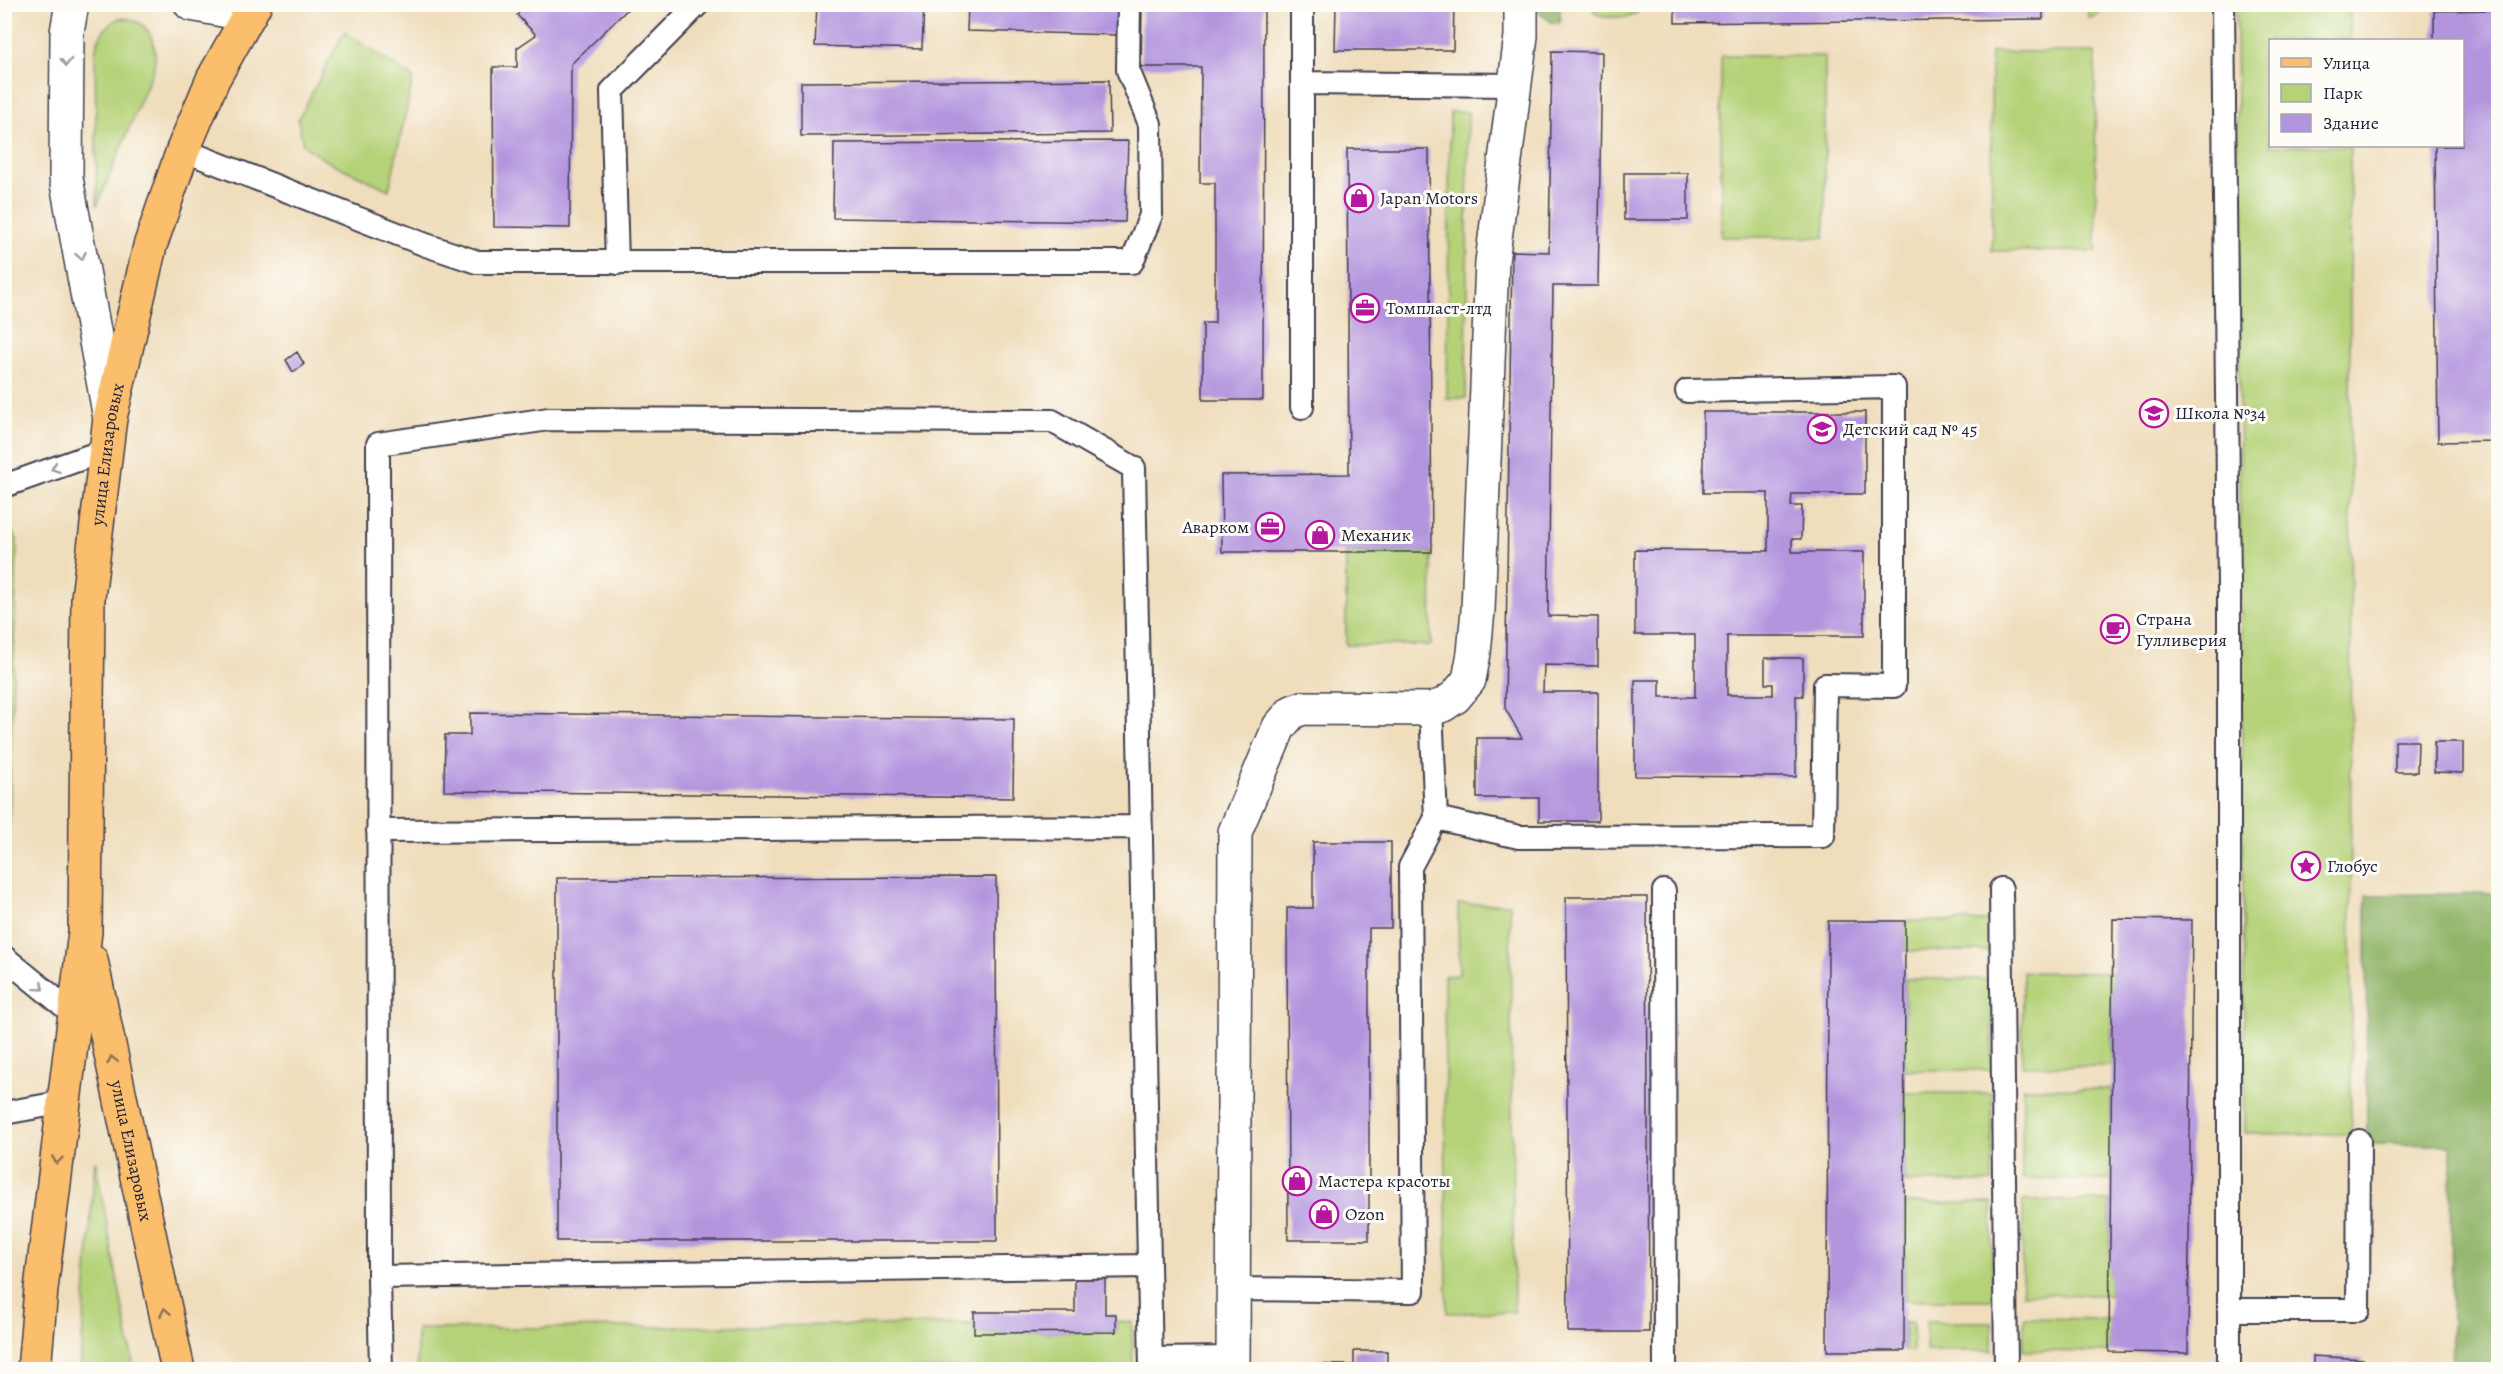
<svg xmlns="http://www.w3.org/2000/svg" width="2503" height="1374" font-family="Alegreya,serif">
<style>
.green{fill:#b5d278;stroke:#6c7a5a;stroke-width:1.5}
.forest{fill:#90b468;stroke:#596b52;stroke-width:1.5}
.building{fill:#b395de}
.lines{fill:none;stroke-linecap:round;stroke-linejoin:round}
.lane-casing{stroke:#413e4e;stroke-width:26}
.street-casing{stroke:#413e4e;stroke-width:36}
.primary-casing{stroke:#413e4e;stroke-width:36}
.lane{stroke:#fff;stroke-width:22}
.street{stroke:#fff;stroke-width:33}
.primary{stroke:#fabe6d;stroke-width:33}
.oneway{stroke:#9c9ca7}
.oneway2{stroke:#8e7054}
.labels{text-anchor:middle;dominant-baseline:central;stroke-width:6;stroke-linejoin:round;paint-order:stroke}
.poi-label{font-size:18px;fill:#22223b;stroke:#fdfcf7;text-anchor:start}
.street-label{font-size:18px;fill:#22223b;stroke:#fdfcf7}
</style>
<rect width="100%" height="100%" fill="#fdfcf7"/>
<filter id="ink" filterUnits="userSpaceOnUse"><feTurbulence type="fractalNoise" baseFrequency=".0167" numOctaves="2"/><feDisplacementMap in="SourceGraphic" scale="12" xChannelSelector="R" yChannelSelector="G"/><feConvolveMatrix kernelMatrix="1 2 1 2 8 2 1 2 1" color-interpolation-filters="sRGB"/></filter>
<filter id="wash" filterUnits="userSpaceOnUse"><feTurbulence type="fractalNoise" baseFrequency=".008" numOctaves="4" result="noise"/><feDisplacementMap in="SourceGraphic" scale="24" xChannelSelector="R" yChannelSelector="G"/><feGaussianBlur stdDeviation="1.35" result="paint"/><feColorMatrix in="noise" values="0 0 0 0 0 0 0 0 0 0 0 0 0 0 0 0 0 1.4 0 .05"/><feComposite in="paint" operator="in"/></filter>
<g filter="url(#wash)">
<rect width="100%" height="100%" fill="#efddbb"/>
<path class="green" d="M 1591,5 L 1591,4 L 1642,5 L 1636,14 L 1629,17 L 1603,17 L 1595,13 Z
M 2088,5 L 2088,4 L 2108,5 L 2096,17 L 2088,18 Z
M 2236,5 L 2350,5 L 2350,40 L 2270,40 L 2270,146 L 2350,146 L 2351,1134 L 2245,1134 Z
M 119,18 C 149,18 158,42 154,68 L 97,206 L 95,52 C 99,35 104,27 119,18 Z
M 344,32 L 413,78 L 389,190 L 325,160 L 303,145 L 298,120 Z
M 1991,52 L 2095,52 L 2096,251 L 1992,251 Z
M 1721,56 L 1825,56 L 1825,237 L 1721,237 Z
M 1450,112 L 1468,112 L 1466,398 L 1447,398 Z
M 5,524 L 17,539 L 7,890 L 5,893 Z
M 1432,552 L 1431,645 L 1346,645 L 1346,553 Z
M 1458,904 L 1510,904 L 1514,1312 L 1447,1313 L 1444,976 L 1459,975 Z
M 1905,921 L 1992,921 L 1992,951 L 1905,951 Z
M 2023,972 L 2113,973 L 2111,1066 L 2022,1066 Z
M 1905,979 L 1992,979 L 1992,1070 L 1905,1070 Z
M 2023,1088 L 2111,1089 L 2111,1180 L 2022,1179 Z
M 1905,1093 L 1992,1093 L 1992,1182 L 1905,1182 Z
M 95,1160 L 134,1369 L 80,1369 Z
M 2023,1201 L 2110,1201 L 2110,1295 L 2022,1294 Z
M 1905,1203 L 1992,1203 L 1992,1300 L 1905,1300 Z
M 2024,1318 L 2110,1319 L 2109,1352 L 2023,1351 Z
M 1116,1322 L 1132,1322 L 1133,1369 L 417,1369 L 417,1329 L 974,1324 L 974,1333 L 1116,1332 Z
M 1905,1322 L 1913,1322 L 1913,1351 L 1904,1351 Z
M 1926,1322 L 1992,1322 L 1992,1351 L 1926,1351 Z"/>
<path class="forest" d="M 1539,5 L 1560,5 L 1560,23 L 1553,23 L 1539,13 Z
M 2498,893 L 2498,1369 L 2468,1369 L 2452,1360 L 2451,1145 L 2367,1144 L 2366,895 Z"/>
<g id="blocks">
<path class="building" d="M 527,4 L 633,4 L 571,64 L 570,228 L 494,227 L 493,67 L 517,67 L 517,48 L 536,35 L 517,15 Z
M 817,4 L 924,4 L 922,49 L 815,46 Z
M 968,4 L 1118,4 L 1117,35 L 967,31 Z
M 1142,4 L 1264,4 L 1263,400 L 1203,400 L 1203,323 L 1215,323 L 1215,183 L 1200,183 L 1201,67 L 1141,67 Z
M 1336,4 L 1454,4 L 1453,50 L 1335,50 Z
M 1675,4 L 2043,4 L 2043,19 L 1675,23 Z
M 2498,10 L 2498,441 L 2438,442 L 2435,146 L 2462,146 L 2462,40 L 2434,40 L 2434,11 Z
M 1552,51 L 1602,52 L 1598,286 L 1553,286 L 1548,616 L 1598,617 L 1598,666 L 1544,665 L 1543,692 L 1598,692 L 1598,821 L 1539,821 L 1539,798 L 1477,798 L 1477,738 L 1522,738 L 1505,708 L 1512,251 L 1549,252 Z
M 1109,80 L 1110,133 L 801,136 L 801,82 Z
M 1128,141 L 1125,222 L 833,218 L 834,143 Z
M 1347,149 L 1429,149 L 1432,552 L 1222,552 L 1221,475 L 1349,474 Z
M 1624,173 L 1688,173 L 1688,220 L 1624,220 Z
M 297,352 L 304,364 L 293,372 L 286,360 Z
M 1703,412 L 1865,412 L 1865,494 L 1792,494 L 1791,506 L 1802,506 L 1801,539 L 1792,539 L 1792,552 L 1864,552 L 1864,636 L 1727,636 L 1727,695 L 1773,695 L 1773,684 L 1765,684 L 1765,658 L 1803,658 L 1803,696 L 1796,696 L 1796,777 L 1635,776 L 1635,680 L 1660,680 L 1660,697 L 1695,697 L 1695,635 L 1635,635 L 1635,550 L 1768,551 L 1768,493 L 1703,493 Z
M 470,713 L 1014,719 L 1013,798 L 444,791 L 445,735 L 470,735 Z
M 2395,741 L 2418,741 L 2417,772 L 2395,772 Z
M 2434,742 L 2463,742 L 2463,773 L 2434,772 Z
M 1313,842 L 1391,842 L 1391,928 L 1369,928 L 1369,1240 L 1288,1240 L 1287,908 L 1313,908 Z
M 996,877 L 997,1241 L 557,1241 L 557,878 Z
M 1566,897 L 1647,897 L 1649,1332 L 1568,1332 Z
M 2113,919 L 2192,920 L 2188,1353 L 2109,1352 Z
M 1828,921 L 1905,921 L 1904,1351 L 1827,1351 Z
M 1075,1278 L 1105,1278 L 1105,1314 L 1116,1314 L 1116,1332 L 974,1333 L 974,1312 L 1075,1312 Z
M 1354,1351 L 1387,1351 L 1387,1370 L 1283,1370 L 1283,1364 L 1354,1365 Z
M 2313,1356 L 2363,1359 L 2363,1370 L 2313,1370 Z"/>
</g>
</g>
<g filter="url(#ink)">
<use href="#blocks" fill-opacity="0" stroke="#413e4e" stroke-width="1.5"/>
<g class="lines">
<g class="lane-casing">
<path id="lane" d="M 1302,4 L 1302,407
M 2223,4 L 2229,588 L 2229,1370
M 1302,83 L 1515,85
M 183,150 L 426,245 L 477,262 L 1132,262 L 1151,215 L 1150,124 L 1128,70 L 1129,4
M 617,263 L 612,91 L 698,4
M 4,486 L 106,450
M 1436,818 L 1519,837 L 1823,836 L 1825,685 L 1894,686 L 1894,387 L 1687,391
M 378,831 L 1141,827
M 2001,889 L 2006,1370
M 1664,891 L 1665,1370
M 4,957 L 76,1016
M 4,1113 L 65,1102
M 379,1277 L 1149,1266
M 1233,1289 L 1413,1291 L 1410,867 L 1436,818 L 1431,709
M 2229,1310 L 2358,1310 L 2359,1141
M 1151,1359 L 1233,1358
M 381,1370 L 379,1277 L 378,444 L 549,419 L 1052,421 L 1134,468 L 1151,1370"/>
</g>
<g class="street-casing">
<path id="street" d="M 72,4 L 67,32 L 66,178 L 110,418
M 191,4 L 249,15
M 1233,1370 L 1235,832 L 1279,727 L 1292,712 L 1303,708 L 1431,709 L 1443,705 L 1455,697 L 1469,680 L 1474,653 L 1478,610 L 1492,262 L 1521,36 L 1521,4"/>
</g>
<g class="primary-casing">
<g id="primary">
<path id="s1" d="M 91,960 L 178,1370"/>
<path id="s2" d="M 34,1370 L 41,1289 L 85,932 L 88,598 L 110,418 L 150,246 L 183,150 L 213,79 L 255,4"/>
</g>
</g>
<use href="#lane" class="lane"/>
<use href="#street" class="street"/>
<use href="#primary" class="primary"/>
</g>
<defs><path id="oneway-chevron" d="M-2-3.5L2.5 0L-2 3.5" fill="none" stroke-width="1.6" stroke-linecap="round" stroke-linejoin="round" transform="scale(1.5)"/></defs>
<g class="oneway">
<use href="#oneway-chevron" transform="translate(66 62) rotate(90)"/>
<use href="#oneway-chevron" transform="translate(81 256) rotate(80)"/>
<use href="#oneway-chevron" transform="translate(55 468) rotate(160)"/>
<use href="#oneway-chevron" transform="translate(40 987) rotate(40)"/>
</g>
<g class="oneway2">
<use href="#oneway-chevron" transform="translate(112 1060) rotate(-102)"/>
<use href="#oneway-chevron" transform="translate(57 1160) rotate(97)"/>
<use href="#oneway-chevron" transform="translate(165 1312) rotate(-102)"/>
</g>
</g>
<defs>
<g id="shop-ring" transform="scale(1.5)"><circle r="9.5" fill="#fdfcf7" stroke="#b5179e" stroke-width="1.5"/><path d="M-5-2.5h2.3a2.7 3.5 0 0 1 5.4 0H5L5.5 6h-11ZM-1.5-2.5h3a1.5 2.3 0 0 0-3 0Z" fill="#b5179e"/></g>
<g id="office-ring" transform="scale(1.5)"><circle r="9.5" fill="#fdfcf7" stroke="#b5179e" stroke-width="1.5"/><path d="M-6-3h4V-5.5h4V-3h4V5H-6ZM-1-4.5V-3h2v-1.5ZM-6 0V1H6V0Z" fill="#b5179e"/></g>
<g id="school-ring" transform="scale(1.5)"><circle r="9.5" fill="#fdfcf7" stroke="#b5179e" stroke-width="1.5"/><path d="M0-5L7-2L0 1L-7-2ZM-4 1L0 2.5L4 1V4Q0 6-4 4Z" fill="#b5179e"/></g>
<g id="cafe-ring" transform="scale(1.5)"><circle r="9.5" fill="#fdfcf7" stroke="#b5179e" stroke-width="1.5"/><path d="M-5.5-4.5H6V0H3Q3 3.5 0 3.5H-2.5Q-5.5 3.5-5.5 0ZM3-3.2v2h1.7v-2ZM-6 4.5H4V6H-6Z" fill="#b5179e"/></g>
<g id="sight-ring" transform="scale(1.5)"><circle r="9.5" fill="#fdfcf7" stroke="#b5179e" stroke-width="1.5"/><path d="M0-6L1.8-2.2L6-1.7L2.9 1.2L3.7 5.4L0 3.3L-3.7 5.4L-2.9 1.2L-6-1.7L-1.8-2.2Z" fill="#b5179e"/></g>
</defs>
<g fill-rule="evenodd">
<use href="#shop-ring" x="1359" y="198"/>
<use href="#office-ring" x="1365" y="308"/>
<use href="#school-ring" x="2154" y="413"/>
<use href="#school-ring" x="1822" y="429"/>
<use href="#office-ring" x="1270" y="527"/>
<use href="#shop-ring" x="1320" y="535"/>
<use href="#cafe-ring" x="2115" y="629"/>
<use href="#sight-ring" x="2306" y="866"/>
<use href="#shop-ring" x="1297" y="1181"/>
<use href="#shop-ring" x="1324" y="1214"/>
</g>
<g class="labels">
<g class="poi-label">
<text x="1380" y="198">Japan Motors</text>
<text x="1386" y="308">Томпласт-лтд</text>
<text x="2175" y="413">Школа №34</text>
<text x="1843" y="429">Детский сад № 45</text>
<text x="1249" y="527" text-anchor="end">Аварком</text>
<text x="1341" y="535">Механик</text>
<text x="2136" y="619">Страна<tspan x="2136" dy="21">Гулливерия</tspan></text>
<text x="2327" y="866">Глобус</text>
<text x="1318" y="1181">Мастера красоты</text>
<text x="1345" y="1214">Ozon</text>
</g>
<g class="street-label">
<text stroke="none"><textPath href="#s2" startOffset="920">улица Елизаровых</textPath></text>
<text stroke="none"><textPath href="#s1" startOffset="195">улица Елизаровых</textPath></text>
</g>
</g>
<rect width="2503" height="1374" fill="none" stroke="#fdfcf7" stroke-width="24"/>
<rect x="2269" y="39" width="195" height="108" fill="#fdfcf7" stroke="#a5a5ac" stroke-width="1.5"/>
<rect x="2281" y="58" width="30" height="9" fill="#fabe6d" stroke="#a5a5ac" stroke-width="1.5"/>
<text x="2323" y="69" font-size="18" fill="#22223b">Улица</text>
<rect x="2281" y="84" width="30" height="18" fill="#b5d278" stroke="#a5a5ac" stroke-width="1.5"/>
<text x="2323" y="99" font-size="18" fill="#22223b">Парк</text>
<rect x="2281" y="114" width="30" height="18" fill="#b395de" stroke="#a5a5ac" stroke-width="1.5"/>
<text x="2323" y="129" font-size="18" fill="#22223b">Здание</text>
</svg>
